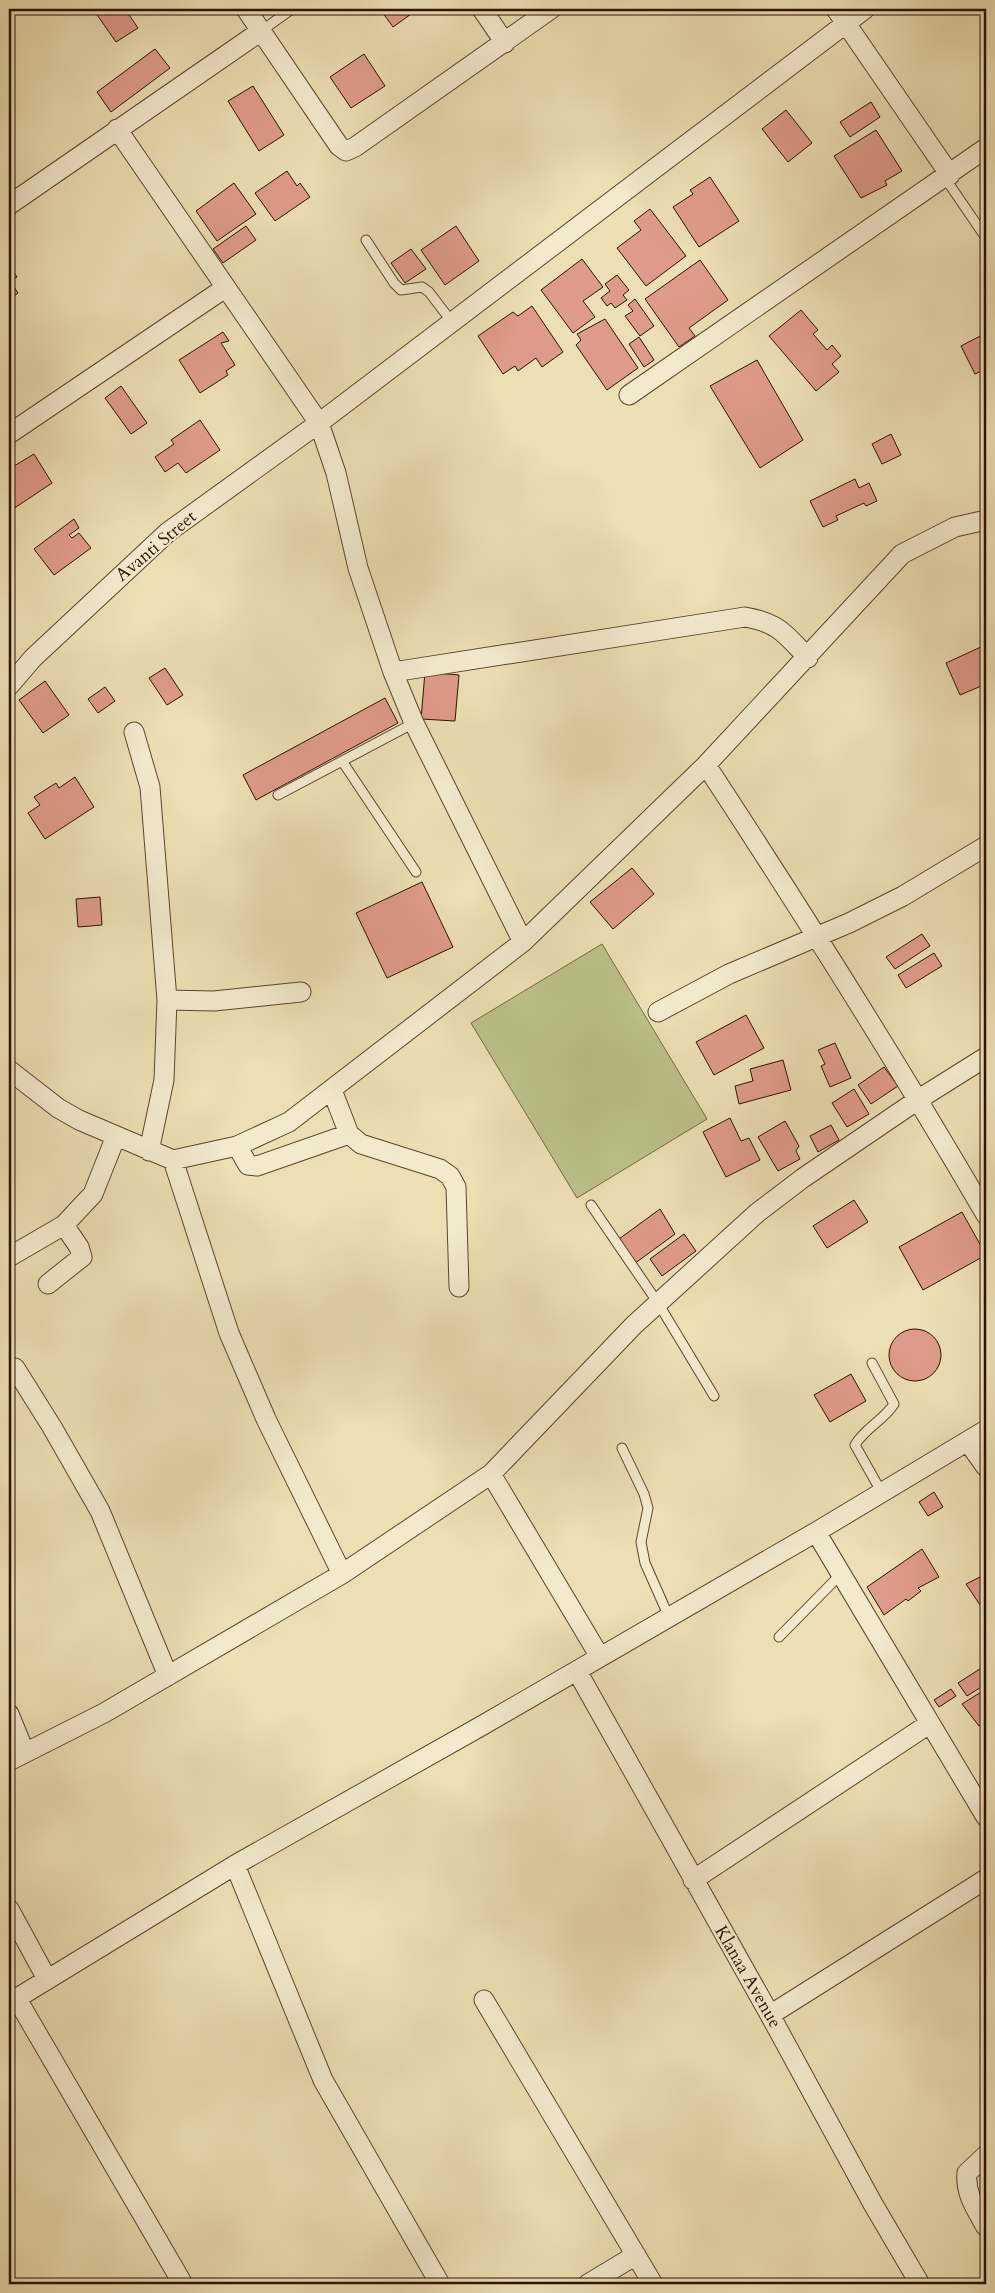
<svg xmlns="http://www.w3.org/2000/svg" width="995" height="2293" font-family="Cardo,serif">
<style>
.green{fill:#bcc18a;stroke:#746946}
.building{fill:#df9b89;stroke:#2c1102}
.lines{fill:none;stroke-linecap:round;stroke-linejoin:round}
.service-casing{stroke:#5c442e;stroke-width:11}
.minor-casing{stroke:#5c442e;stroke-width:21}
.service{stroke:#f3eace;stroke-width:9}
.minor{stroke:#f3eace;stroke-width:19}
.labels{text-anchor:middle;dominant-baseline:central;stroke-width:4;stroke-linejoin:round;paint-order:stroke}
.street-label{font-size:18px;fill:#2c1102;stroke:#f3eace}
</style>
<rect width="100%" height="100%" fill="#ecdfb3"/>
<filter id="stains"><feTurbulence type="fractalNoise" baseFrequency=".004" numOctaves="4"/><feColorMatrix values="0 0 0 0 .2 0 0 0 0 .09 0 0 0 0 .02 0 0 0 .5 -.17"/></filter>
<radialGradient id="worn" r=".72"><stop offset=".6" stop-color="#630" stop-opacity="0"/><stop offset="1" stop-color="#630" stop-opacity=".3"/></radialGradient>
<path class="green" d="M 602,944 L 707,1119 L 577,1198 L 471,1023 Z"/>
<path class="building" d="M 93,9 L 125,9 L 138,28 L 116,42 Z
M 380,9 L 418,9 L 393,27 Z
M 155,49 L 170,68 L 111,112 L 97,92 Z
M 364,54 L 385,86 L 351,108 L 330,77 Z
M 253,86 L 284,135 L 259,151 L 228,101 Z
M 871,102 L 880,117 L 850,137 L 840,122 Z
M 786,110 L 812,143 L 788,162 L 762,129 Z
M 876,130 L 902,171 L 885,181 L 887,185 L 861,198 L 834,156 Z
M 287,171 L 297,186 L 300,183 L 310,197 L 275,221 L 255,193 Z
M 710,177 L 739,221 L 699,247 L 673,207 L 693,194 L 690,190 Z
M 234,183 L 256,214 L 217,241 L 196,211 Z
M 650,209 L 686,256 L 646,286 L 617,248 L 641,230 L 634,221 Z
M 246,226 L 256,240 L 223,263 L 213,249 Z
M 456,226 L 479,261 L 445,285 L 421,250 Z
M 411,249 L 426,269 L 405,283 L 391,263 Z
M 582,259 L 603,287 L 583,301 L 595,317 L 573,333 L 541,290 Z
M 700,260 L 728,300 L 689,328 L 695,336 L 679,347 L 645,299 Z
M 9,265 L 17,277 L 10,281 L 18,293 L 9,300 Z
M 617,275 L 629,290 L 623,295 L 627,300 L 615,308 L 611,303 L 607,306 L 601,298 L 610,291 L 605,284 Z
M 635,299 L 654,326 L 640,336 L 625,316 L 633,311 L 628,305 Z
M 532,306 L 563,352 L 542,367 L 536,358 L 518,371 L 515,366 L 503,374 L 478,336 L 513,312 L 518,316 Z
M 801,310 L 818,330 L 813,334 L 827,350 L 832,345 L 841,356 L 832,364 L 839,372 L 816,391 L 769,336 Z
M 605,319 L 638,368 L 607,390 L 576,345 L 581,340 L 577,334 Z
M 223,332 L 229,341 L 221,343 L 235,365 L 226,371 L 228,375 L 200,393 L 179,360 Z
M 986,333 L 986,369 L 975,374 L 961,346 Z
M 639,337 L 654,360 L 644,367 L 629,344 Z
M 757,360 L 803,440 L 760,468 L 710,386 Z
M 121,386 L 147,423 L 131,434 L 105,398 Z
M 200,420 L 220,450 L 186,473 L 178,463 L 165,472 L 155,457 L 174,444 L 171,440 Z
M 891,434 L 901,455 L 882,464 L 872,444 Z
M 34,454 L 52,483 L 10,511 L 9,469 Z
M 855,479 L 859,488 L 869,483 L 877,501 L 866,506 L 864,503 L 836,516 L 838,520 L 823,527 L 810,501 Z
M 74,519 L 79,528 L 69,535 L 72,538 L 79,533 L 91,548 L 54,575 L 34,549 Z
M 983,646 L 986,654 L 986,684 L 960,695 L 946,663 Z
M 165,668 L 183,695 L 167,705 L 149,678 Z
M 425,672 L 459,675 L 455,721 L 421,719 Z
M 45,681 L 69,715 L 43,733 L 19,700 Z
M 105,687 L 115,701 L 98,713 L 88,699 Z
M 385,698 L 398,723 L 256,800 L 243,775 Z
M 75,777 L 94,807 L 45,839 L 28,813 L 40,805 L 34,797 L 56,783 L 59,788 Z
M 632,868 L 654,894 L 613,929 L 590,902 Z
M 422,882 L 453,947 L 387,978 L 356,913 Z
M 100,897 L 102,925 L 78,927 L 76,899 Z
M 922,934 L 930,946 L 895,969 L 886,957 Z
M 934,953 L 942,966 L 906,988 L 898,975 Z
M 746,1015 L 764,1048 L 714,1075 L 696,1042 Z
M 835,1043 L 851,1078 L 830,1087 L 821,1066 L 825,1064 L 818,1050 Z
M 783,1060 L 791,1090 L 739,1104 L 735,1086 L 753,1081 L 750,1069 Z
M 884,1067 L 898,1086 L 871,1104 L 858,1085 Z
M 854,1089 L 869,1114 L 847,1127 L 832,1103 Z
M 730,1118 L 741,1141 L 749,1138 L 760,1160 L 726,1177 L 703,1132 Z
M 785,1121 L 799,1146 L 796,1151 L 800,1159 L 778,1171 L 758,1137 Z
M 831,1125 L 839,1140 L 818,1152 L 810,1136 Z
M 854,1200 L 868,1222 L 827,1248 L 813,1226 Z
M 660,1209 L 675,1234 L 634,1264 L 619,1239 Z
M 962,1212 L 986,1255 L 923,1290 L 899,1247 Z
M 684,1234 L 696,1251 L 662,1276 L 650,1259 Z
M889 1355a26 26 0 1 1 52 0a26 26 0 1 1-52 0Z
M 851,1374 L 866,1401 L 830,1422 L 814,1395 Z
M 934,1492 L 943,1507 L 928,1516 L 919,1502 Z
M 922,1549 L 939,1577 L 918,1588 L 921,1591 L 908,1601 L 906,1599 L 884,1615 L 867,1587 Z
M 986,1574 L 986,1614 L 966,1584 Z
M 986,1665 L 986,1684 L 967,1696 L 958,1683 Z
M 951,1689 L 956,1696 L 939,1707 L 934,1700 Z
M 986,1689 L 986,1722 L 979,1726 L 962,1704 Z"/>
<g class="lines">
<g class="service-casing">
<path id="service" d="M 261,31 L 292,9
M 945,178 L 986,238
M 366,240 L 394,283 L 401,290 L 422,287 L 429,292 L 452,322
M 342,761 L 416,872
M 278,795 L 414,723
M 591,1205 L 658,1303 L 714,1396
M 872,1363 L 894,1404 C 884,1420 865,1428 855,1445 L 882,1493
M 622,1448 L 644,1494 L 648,1508 L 641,1542 L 645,1563 L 669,1617
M 779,1637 L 841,1574"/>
</g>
<g class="minor-casing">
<path id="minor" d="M 246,9 L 339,146 L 346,151 L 355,147 L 551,9
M 482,9 L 505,43
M 836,9 L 950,175
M 117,129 L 319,423 L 336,473 L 358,568 L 393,672 L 414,723 L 523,942
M 9,205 L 261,31
M 629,395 L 986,148
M 9,434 L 225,288
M 393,672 L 745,617 C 779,623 785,634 808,658
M 9,686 L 33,658 L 168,532 L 319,423 L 865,9
M 134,732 L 150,787 L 167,1000 L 164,1080 L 149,1151
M 706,765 C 803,913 897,1062 986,1215
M 167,1000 L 214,1001 L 301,992
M 658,1012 L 729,974 L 849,923 L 903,896 L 986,846
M 9,1070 L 58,1108 L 79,1120 L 173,1160 L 237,1146 L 289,1122 L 523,942 L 706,765 L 902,554 L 955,527 L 986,520
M 332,1090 L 349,1134 L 361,1144 L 440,1169 L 450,1176 L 456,1187 L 459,1287
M 237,1146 L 248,1165 L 257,1166 L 349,1134
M 173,1160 L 229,1333 L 266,1419 L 342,1574
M 9,1257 L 64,1225 L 93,1194 L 116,1136
M 48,1284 L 82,1257 L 79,1247 L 64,1225
M 15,1368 L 52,1427 L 100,1511 L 168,1676
M 968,1442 L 986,1467
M 491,1474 L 600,1657
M 816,1532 L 986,1817
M 577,1671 L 770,2015 L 873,2204 L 920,2284
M 9,1714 L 25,1753
M 9,1761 L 104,1713 L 342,1574 L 491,1474 L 634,1325 L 757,1213 L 803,1178 L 919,1099 L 986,1057
M 235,1865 L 323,2080 L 440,2284
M 693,1880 L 929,1724
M 9,1909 L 47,1979
M 17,1999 L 183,2284
M 484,2000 L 653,2284
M 9,2003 L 235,1865 L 483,1725 L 816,1532 L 986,1430
M 770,2015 L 986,1879
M 986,2155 L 967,2173 C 965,2194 976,2209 986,2227
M 588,2284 L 636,2255"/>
</g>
<use href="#service" class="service"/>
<use href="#minor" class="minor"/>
</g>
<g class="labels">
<g class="street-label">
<text transform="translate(156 546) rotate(-40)">Avanti Street</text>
<text transform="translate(748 1977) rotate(60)">Klanaa Avenue</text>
</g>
</g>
<rect width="995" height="2293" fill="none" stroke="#ecdfb3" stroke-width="30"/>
<rect x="10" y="10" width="975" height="2273" fill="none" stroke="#2c1102" stroke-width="2.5"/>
<rect x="15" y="15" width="965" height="2263" fill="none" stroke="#2c1102"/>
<rect width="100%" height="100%" filter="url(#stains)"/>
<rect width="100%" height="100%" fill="url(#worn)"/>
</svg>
